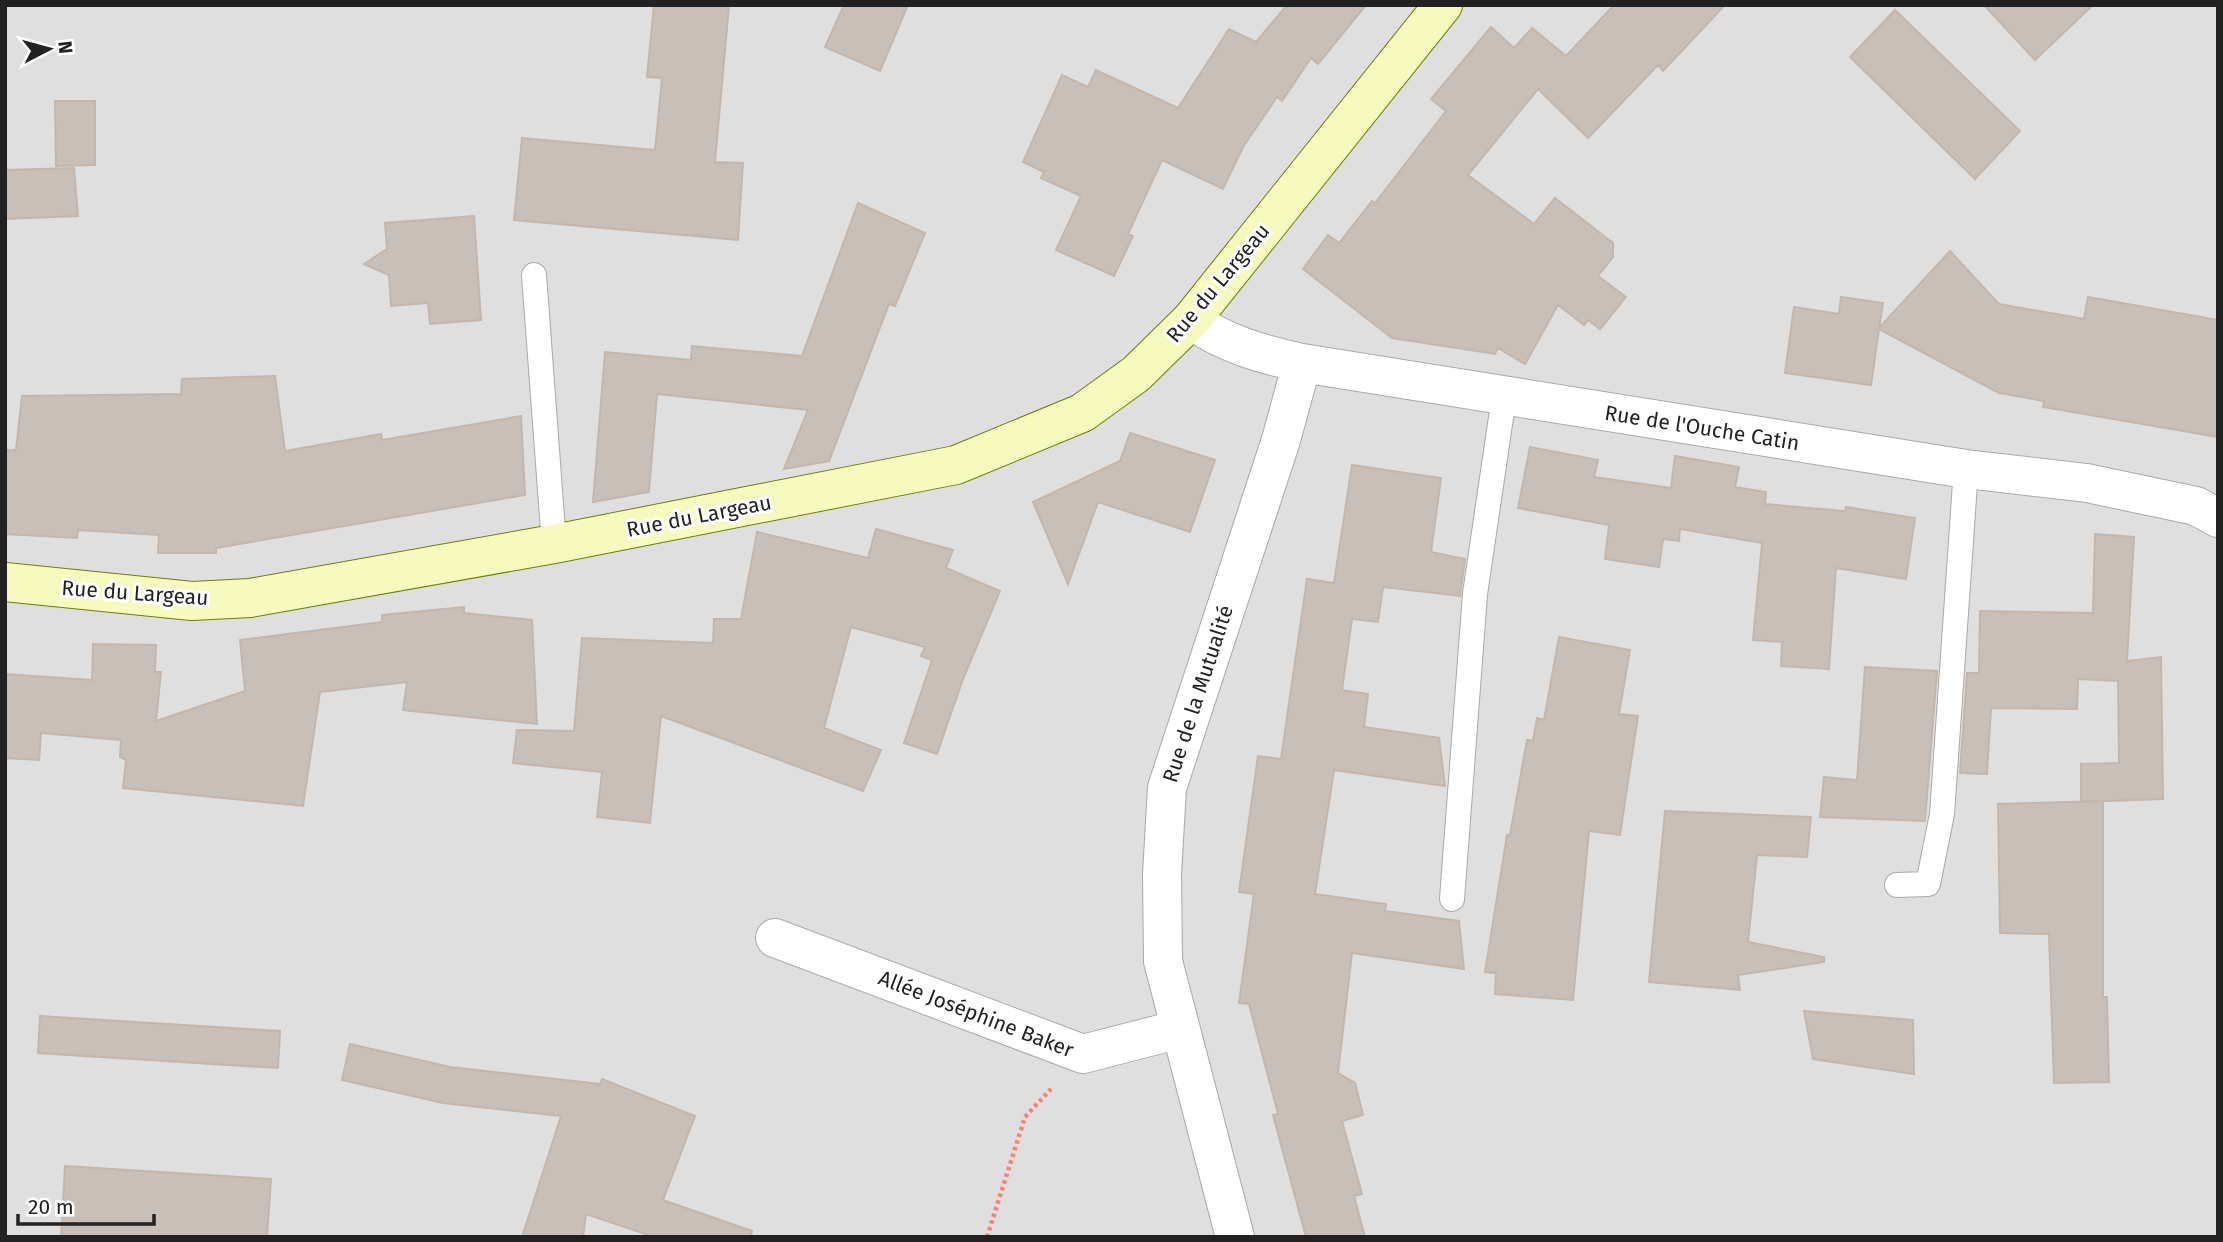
<svg xmlns="http://www.w3.org/2000/svg" width="2223" height="1242" font-family="'Fira Sans',sans-serif">
<style>
.residential{fill:#e0dfdf}
.building{fill:#c7bfb8;stroke:#c4b6ab;stroke-width:2}
.lines{fill:none;stroke-linecap:round;stroke-linejoin:round}
.lane-casing{stroke:#a9a9a9;stroke-width:26}
.street-casing{stroke:#a9a9a9;stroke-width:40}
.secondary-casing{stroke:#707d05;stroke-width:40}
.path{stroke:#fa8072;stroke-width:4.5;stroke-dasharray:3.5 3.5;stroke-linecap:butt}
.lane{stroke:#fff;stroke-width:24}
.street{stroke:#fff;stroke-width:38}
.secondary{stroke:#f7fabf;stroke-width:38}
.labels{text-anchor:middle;dominant-baseline:central;stroke-width:6;stroke-linejoin:round;paint-order:stroke}
.street-label{font-size:21px;fill:#222;stroke:#fff}
</style>
<rect width="100%" height="100%" fill="#f2efe9"/>
<path class="residential" d="M 5,5 L 2218,5 L 2218,1237 L 5,1237 Z"/>
<path class="building" d="M 654,5 L 729,5 L 715,162 L 743,163 L 738,240 L 514,220 L 522,138 L 655,150 L 662,78 L 647,77 Z
M 844,5 L 908,5 L 880,71 L 825,47 Z
M 1287,5 L 1366,5 L 1318,64 L 1311,58 L 1282,101 L 1277,97 L 1243,147 L 1223,189 L 1162,160 L 1128,234 L 1133,236 L 1114,276 L 1056,250 L 1081,196 L 1041,178 L 1044,172 L 1023,162 L 1062,75 L 1088,87 L 1096,70 L 1178,108 L 1229,29 L 1256,42 Z
M 1614,5 L 1725,5 L 1663,71 L 1658,65 L 1588,138 L 1538,89 L 1468,175 L 1534,224 L 1555,198 L 1613,243 L 1613,257 L 1598,276 L 1626,297 L 1600,329 L 1588,320 L 1584,325 L 1558,305 L 1525,364 L 1498,348 L 1495,354 L 1392,338 L 1303,269 L 1328,235 L 1339,243 L 1372,201 L 1375,203 L 1446,111 L 1431,99 L 1491,27 L 1514,48 L 1532,28 L 1566,56 Z
M 1984,5 L 2093,5 L 2035,60 Z
M 1895,10 L 2020,131 L 1975,179 L 1850,57 Z
M 55,101 L 95,101 L 95,165 L 56,166 Z
M 74,168 L 78,216 L 5,219 L 5,170 Z
M 858,203 L 925,233 L 895,306 L 889,304 L 829,461 L 784,469 L 808,410 L 657,394 L 649,492 L 593,502 L 605,352 L 691,360 L 692,346 L 802,356 Z
M 474,216 L 481,320 L 430,324 L 428,303 L 391,306 L 389,275 L 364,264 L 387,249 L 385,223 Z
M 1950,251 L 1999,304 L 2084,319 L 2088,297 L 2218,320 L 2218,437 L 2043,407 L 2044,401 L 1999,393 L 1879,329 L 1871,385 L 1785,373 L 1794,307 L 1839,314 L 1841,297 L 1883,303 L 1879,328 Z
M 275,376 L 285,451 L 381,434 L 382,440 L 521,416 L 525,495 L 216,548 L 216,553 L 158,553 L 159,535 L 78,530 L 77,538 L 5,534 L 5,450 L 16,450 L 22,396 L 181,394 L 182,379 Z
M 1130,433 L 1215,460 L 1190,532 L 1098,502 L 1068,584 L 1033,502 L 1120,461 Z
M 1530,447 L 1598,460 L 1594,477 L 1671,488 L 1675,456 L 1739,467 L 1735,487 L 1766,492 L 1765,504 L 1845,511 L 1846,507 L 1915,518 L 1906,579 L 1836,568 L 1829,669 L 1781,666 L 1782,642 L 1753,640 L 1762,543 L 1680,529 L 1679,541 L 1663,539 L 1659,567 L 1605,559 L 1609,525 L 1518,508 Z
M 1352,465 L 1441,478 L 1431,552 L 1465,559 L 1460,596 L 1383,587 L 1378,622 L 1352,619 L 1342,690 L 1368,694 L 1364,727 L 1439,738 L 1445,786 L 1334,770 L 1315,894 L 1386,904 L 1385,911 L 1459,921 L 1464,969 L 1352,953 L 1338,1073 L 1355,1083 L 1363,1115 L 1342,1121 L 1362,1194 L 1354,1196 L 1365,1237 L 1306,1237 L 1273,1115 L 1278,1114 L 1249,1004 L 1239,1003 L 1254,894 L 1239,892 L 1258,756 L 1281,759 L 1307,579 L 1334,583 Z
M 876,529 L 953,550 L 946,568 L 1000,591 L 963,679 L 937,754 L 904,743 L 932,660 L 921,656 L 925,647 L 851,627 L 824,728 L 881,750 L 863,791 L 661,716 L 650,823 L 597,817 L 602,772 L 513,763 L 517,730 L 574,731 L 582,638 L 713,643 L 714,619 L 741,619 L 757,532 L 868,558 Z
M 2095,534 L 2134,537 L 2127,661 L 2161,657 L 2163,799 L 2081,802 L 2081,764 L 2119,763 L 2118,681 L 2078,679 L 2077,709 L 1991,708 L 1987,774 L 1960,773 L 1967,673 L 1979,673 L 1980,611 L 2093,613 Z
M 464,607 L 464,613 L 532,620 L 537,724 L 403,710 L 407,682 L 320,692 L 303,806 L 123,788 L 126,760 L 120,757 L 121,740 L 41,733 L 39,760 L 5,758 L 5,674 L 92,680 L 93,644 L 156,645 L 155,672 L 161,672 L 156,721 L 245,691 L 240,640 L 382,622 L 382,615 Z
M 1559,637 L 1630,650 L 1619,714 L 1638,716 L 1620,835 L 1589,831 L 1573,1000 L 1495,994 L 1496,973 L 1485,972 L 1507,835 L 1510,835 L 1527,740 L 1533,741 L 1537,718 L 1544,720 Z
M 1865,667 L 1937,671 L 1925,821 L 1820,817 L 1824,777 L 1857,780 Z
M 2103,801 L 2103,997 L 2107,997 L 2109,1082 L 2054,1083 L 2049,934 L 2000,933 L 1998,804 Z
M 1665,811 L 1811,817 L 1807,857 L 1757,855 L 1748,942 L 1824,957 L 1824,962 L 1738,975 L 1740,990 L 1649,982 Z
M 1804,1011 L 1913,1020 L 1914,1074 L 1813,1059 Z
M 40,1016 L 280,1031 L 278,1068 L 38,1053 Z
M 350,1044 L 450,1067 L 600,1084 L 602,1079 L 695,1116 L 663,1200 L 752,1231 L 751,1237 L 654,1237 L 586,1214 L 583,1237 L 522,1237 L 561,1116 L 443,1103 L 342,1080 Z
M 65,1166 L 271,1179 L 267,1237 L 61,1237 Z"/>
<g class="lines">
<g class="lane-casing">
<path id="lane" d="M 534,275 L 554,544
M 1897,885 L 1928,884 L 1942,814 L 1966,469
M 1452,899 L 1475,594 L 1504,397"/>
</g>
<g class="street-casing">
<path id="street" d="M 1191,320 C 1225,344 1261,354 1302,363 L 1966,469 L 2087,483 L 2196,506 L 2218,518
M 775,938 L 1083,1054 L 1180,1029
M 1235,1237 L 1163,961 L 1162,874 L 1167,788 L 1281,440 L 1302,363"/>
</g>
<g class="secondary-casing">
<path id="secondary" d="M 5,582 L 192,601 L 250,598 L 554,544 L 956,465 L 1082,413 L 1136,374 L 1191,320 L 1443,5"/>
</g>
<path class="path" d="M 987,1237 L 1025,1117 L 1051,1089"/>
<use href="#lane" class="lane"/>
<use href="#street" class="street"/>
<use href="#secondary" class="secondary"/>
</g>
<g class="labels">
<g class="street-label">
<text transform="translate(1218 283) rotate(-50)">Rue du Largeau</text>
<text transform="translate(1702 428) rotate(9)">Rue de l'Ouche Catin</text>
<text transform="translate(699 516) rotate(-11)">Rue du Largeau</text>
<text transform="translate(135 593) rotate(4)">Rue du Largeau</text>
<text transform="translate(1198 694) rotate(-72)">Rue de la Mutualité</text>
<text transform="translate(976 1014) rotate(21)">Allée Joséphine Baker</text>
</g>
</g>
<rect width="2223" height="1242" fill="none" stroke="#222222" stroke-width="14"/>
<g transform="translate(49 49) rotate(84)" stroke="#ffffff" stroke-width="5" paint-order="stroke">
<path d="M0-5L12 26L0 18L-12 26Z" fill="#222222"/>
<text y="-10" font-size="19" font-weight="bold" text-anchor="middle" fill="#222222">N</text>
</g>
<path d="M18 1214v10h136v-10" fill="none" stroke="#222222" stroke-width="3.5"/>
<text x="28" y="1214" font-size="21" fill="#222222" stroke="#ffffff" stroke-width="5" paint-order="stroke">20 m</text>
</svg>
